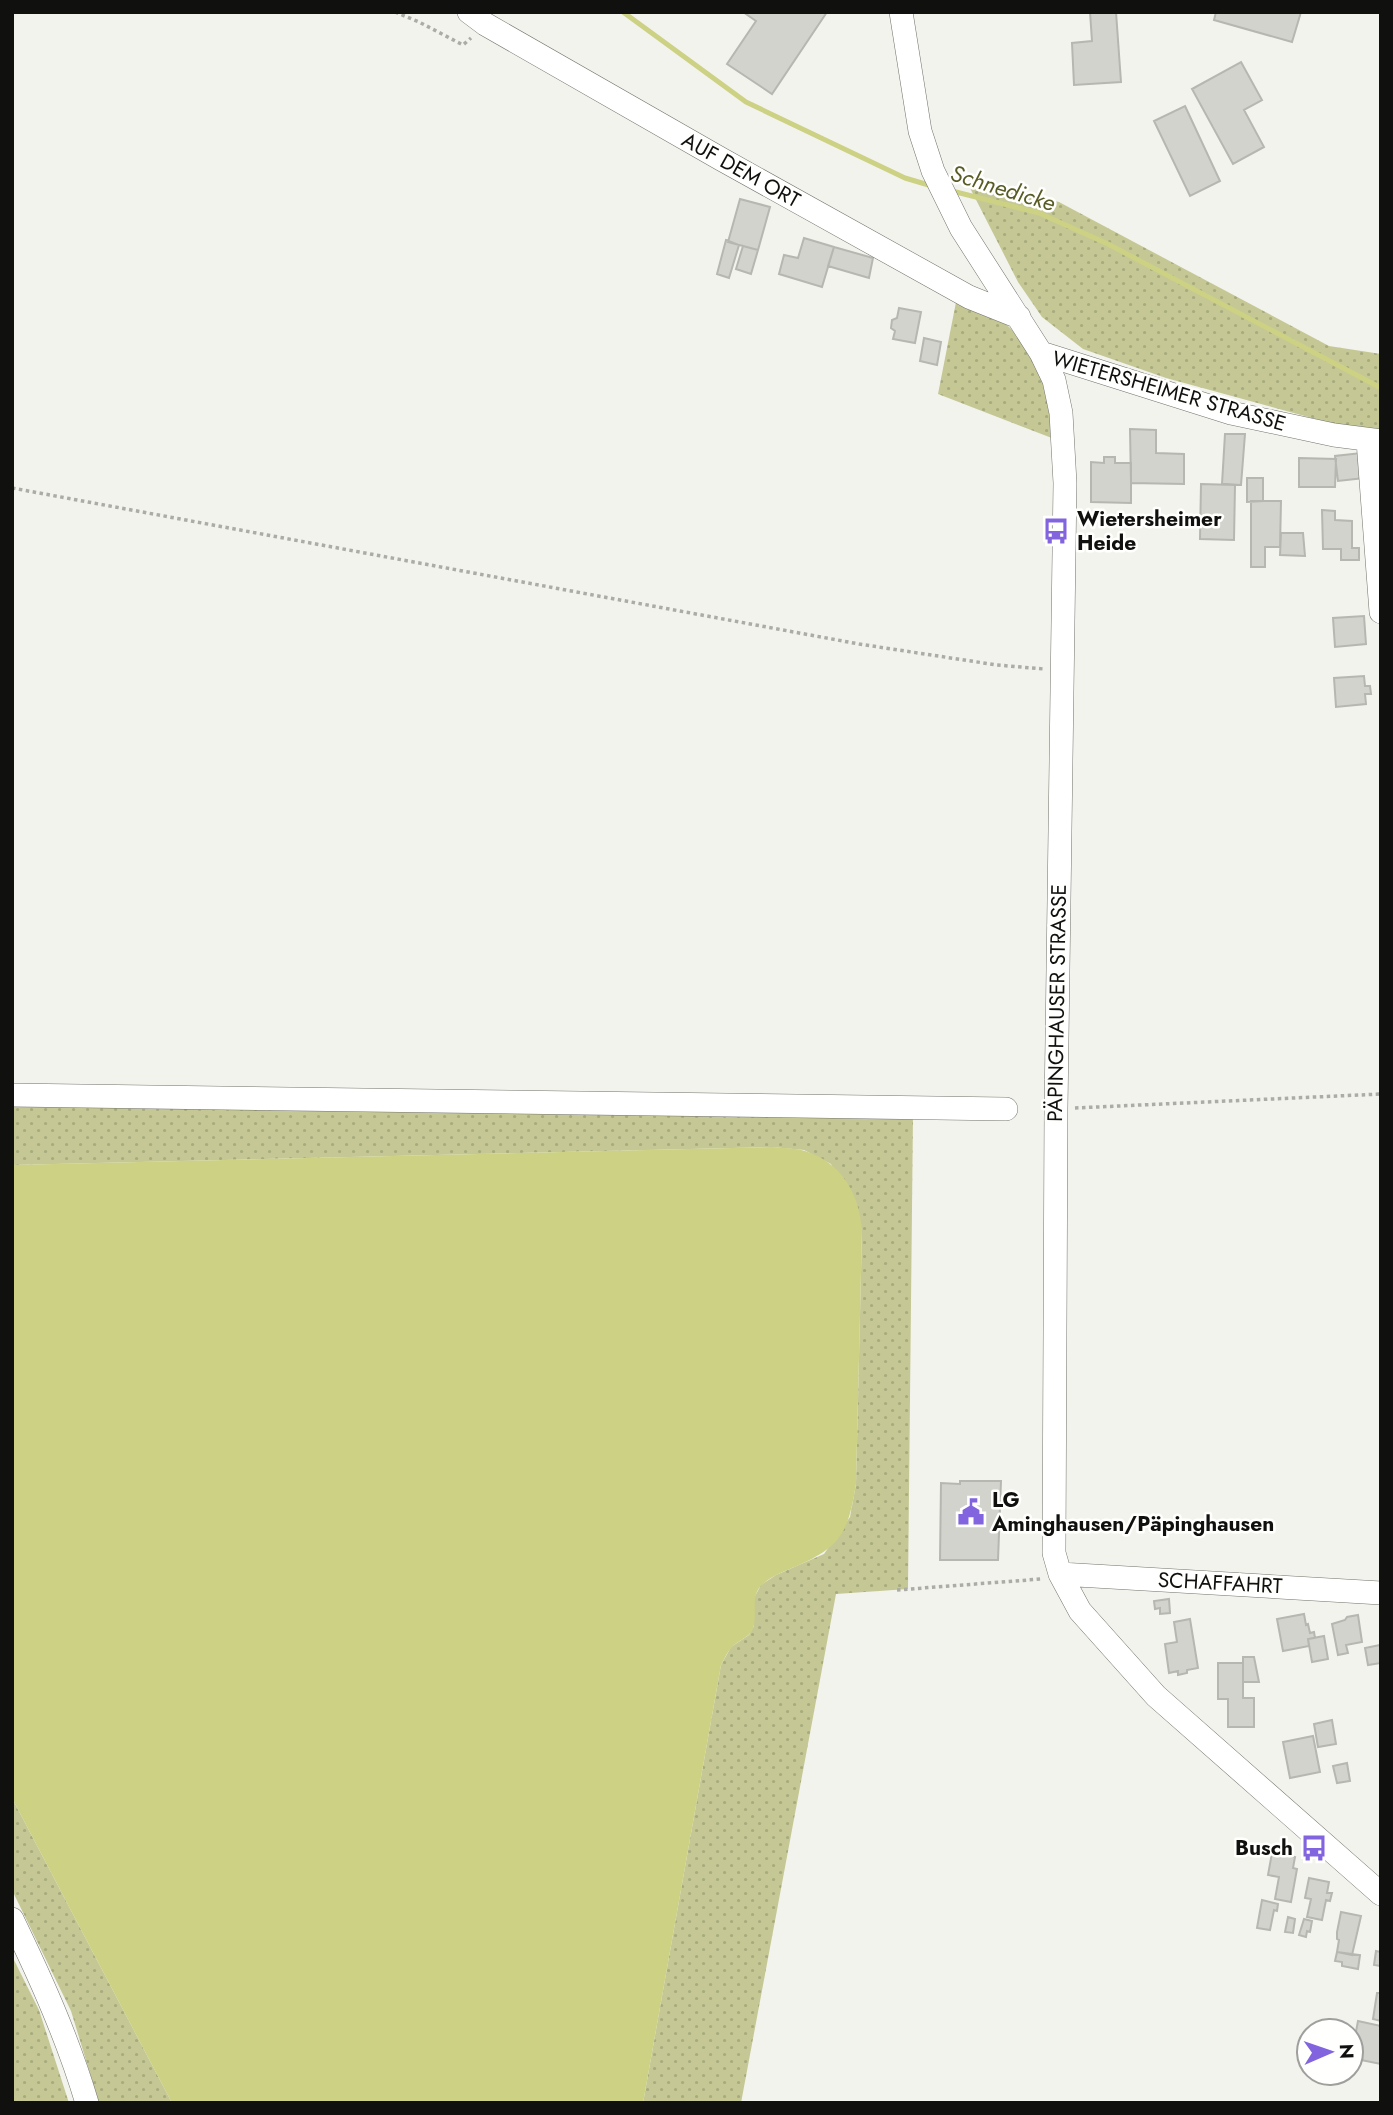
<svg xmlns="http://www.w3.org/2000/svg" width="1393" height="2115" font-family="Jost,sans-serif">
<style>
.green{fill:url(#green-dots)}
.water{fill:#ccd184}
.lines{fill:none;stroke-linecap:round;stroke-linejoin:round}
.stream{stroke:#ccd184;stroke-width:5}
.building{fill:#d2d3cd;stroke:#b6b7b1;stroke-width:2}
.minor-casing{stroke:#73736d;stroke-width:24}
.path{stroke:#acaca7;stroke-width:3.5;stroke-dasharray:3.5 3.5;stroke-linecap:butt}
.minor{stroke:#fff;stroke-width:23}
.labels{text-anchor:middle;dominant-baseline:central;stroke-width:5;stroke-linejoin:round;paint-order:stroke}
.street-label{font-size:21px;fill:#10100e;stroke:#fffffe}
.poi-label{font-size:21px;font-weight:bold;fill:#10100e;stroke:#fffffe;text-anchor:start}
.water-label{font-size:23px;font-style:italic;fill:#595b24;stroke:#fffffe}
</style>
<defs>
<pattern id="green-dots" width="8" height="8" patternUnits="userSpaceOnUse" patternTransform="scale(1.75)"><rect width="8" height="8" fill="#c5c894"/><path d="M2 2h.1M6 6h.1" fill="none" stroke="#a8ab7e" stroke-width="1.8" stroke-linecap="round"/></pattern>
</defs>
<rect width="100%" height="100%" fill="#f3f3ed"/>
<path class="green" d="M 992,187 L 1059,202 L 1329,346 L 1381,354 L 1381,433 L 1370,434 L 1166,378 L 1083,349 L 1042,317 L 1018,282 L 970,188 Z
M 957,297 C 969,304 983,309 996,317 C 1035,341 1051,397 1057,440 L 938,394 Z
M 12,1102 L 913,1114 L 908,1589 L 836,1594 L 741,2103 L 643,2103 L 721,1665 L 731,1647 L 749,1635 L 754,1626 L 754,1598 L 761,1585 L 776,1575 L 824,1554 L 850,1517 L 856,1484 L 862,1230 L 831,1164 L 804,1150 L 772,1147 L 12,1165 Z
M 12,1798 L 172,2103 L 99,2103 L 71,2011 L 12,1890 Z
M 12,1956 L 39,2010 L 69,2103 L 12,2103 Z"/>
<path class="water" d="M 772,1147 C 782,1148 795,1148 805,1151 C 842,1163 859,1193 862,1230 L 856,1484 C 848,1532 842,1546 797,1566 C 785,1571 773,1575 763,1584 C 750,1595 757,1610 754,1625 C 752,1637 740,1639 732,1647 C 727,1652 724,1660 721,1665 L 643,2103 L 172,2103 L 12,1798 L 12,1165 Z"/>
<g class="lines">
<path class="stream" d="M 623,12 L 746,102 L 905,178 L 932,186
M 952,191 L 1039,213 L 1108,244 L 1381,388"/>
</g>
<path class="building" d="M 743,12 L 827,12 L 772,94 L 727,64 L 756,21 Z
M 1090,12 L 1116,12 L 1121,82 L 1074,85 L 1072,43 L 1092,41 Z
M 1216,12 L 1301,12 L 1292,42 L 1214,20 Z
M 1241,62 L 1262,100 L 1244,110 L 1264,147 L 1233,164 L 1192,89 Z
M 1185,106 L 1220,181 L 1190,196 L 1154,121 Z
M 740,199 L 770,207 L 758,250 L 728,242 Z
M 804,238 L 834,247 L 822,287 L 779,274 L 784,255 L 798,258 Z
M 726,240 L 739,245 L 729,278 L 717,274 Z
M 743,246 L 758,250 L 751,274 L 736,269 Z
M 834,247 L 873,258 L 869,278 L 828,266 Z
M 899,308 L 921,312 L 915,343 L 893,339 L 895,331 L 891,328 L 892,320 L 897,318 Z
M 924,338 L 941,342 L 937,365 L 920,361 Z
M 1130,429 L 1156,430 L 1156,453 L 1184,454 L 1184,484 L 1131,483 Z
M 1225,434 L 1245,434 L 1241,485 L 1222,484 Z
M 1361,453 L 1364,478 L 1338,481 L 1335,456 Z
M 1104,457 L 1115,457 L 1115,463 L 1131,463 L 1131,503 L 1091,502 L 1091,462 L 1104,463 Z
M 1299,458 L 1336,459 L 1335,487 L 1299,487 Z
M 1247,478 L 1263,478 L 1263,501 L 1247,502 Z
M 1201,484 L 1235,485 L 1234,540 L 1200,539 Z
M 1251,501 L 1281,501 L 1280,547 L 1265,547 L 1265,567 L 1251,567 Z
M 1322,510 L 1335,511 L 1335,520 L 1352,521 L 1352,548 L 1359,548 L 1359,560 L 1341,560 L 1341,549 L 1323,549 Z
M 1281,533 L 1303,533 L 1305,556 L 1280,555 Z
M 1364,616 L 1366,644 L 1335,647 L 1333,618 Z
M 1364,676 L 1365,686 L 1370,686 L 1371,694 L 1365,694 L 1366,704 L 1336,707 L 1334,678 Z
M 960,1481 L 1001,1481 L 998,1560 L 940,1560 L 941,1483 L 960,1484 Z
M 1169,1599 L 1170,1613 L 1160,1614 L 1160,1608 L 1155,1609 L 1154,1601 Z
M 1304,1614 L 1306,1625 L 1308,1624 L 1310,1633 L 1314,1632 L 1315,1638 L 1308,1639 L 1309,1646 L 1283,1651 L 1277,1619 Z
M 1358,1615 L 1362,1642 L 1346,1645 L 1348,1653 L 1338,1655 L 1332,1624 L 1345,1620 L 1347,1617 Z
M 1190,1619 L 1198,1668 L 1187,1670 L 1187,1673 L 1178,1675 L 1178,1671 L 1169,1673 L 1165,1644 L 1177,1642 L 1174,1622 Z
M 1324,1636 L 1328,1659 L 1312,1662 L 1308,1639 Z
M 1380,1645 L 1381,1663 L 1368,1665 L 1365,1648 Z
M 1243,1657 L 1254,1657 L 1259,1682 L 1243,1682 Z
M 1218,1663 L 1243,1663 L 1243,1698 L 1254,1698 L 1254,1727 L 1228,1727 L 1228,1699 L 1218,1699 Z
M 1332,1720 L 1336,1744 L 1318,1747 L 1314,1724 Z
M 1313,1736 L 1320,1772 L 1290,1778 L 1283,1742 Z
M 1347,1763 L 1350,1781 L 1337,1783 L 1333,1766 Z
M 1272,1853 L 1295,1857 L 1293,1868 L 1297,1869 L 1291,1902 L 1275,1899 L 1279,1877 L 1268,1875 Z
M 1309,1878 L 1329,1882 L 1327,1893 L 1332,1893 L 1330,1901 L 1326,1900 L 1322,1920 L 1307,1917 L 1311,1899 L 1305,1898 Z
M 1262,1900 L 1278,1904 L 1277,1911 L 1274,1910 L 1270,1930 L 1257,1928 Z
M 1341,1912 L 1361,1916 L 1352,1955 L 1337,1952 L 1339,1940 L 1337,1939 L 1337,1932 Z
M 1288,1917 L 1295,1919 L 1293,1933 L 1285,1932 Z
M 1304,1919 L 1312,1921 L 1310,1932 L 1307,1931 L 1306,1937 L 1299,1935 Z
M 1376,1951 L 1381,1952 L 1381,1966 L 1374,1965 Z
M 1337,1952 L 1360,1955 L 1358,1969 L 1342,1966 L 1342,1962 L 1335,1961 Z
M 1377,1993 L 1381,1993 L 1381,2021 L 1373,2019 Z
M 1358,2021 L 1381,2026 L 1381,2064 L 1351,2058 Z"/>
<g class="lines">
<g class="minor-casing">
<path id="minor" d="M 469,12 L 485,24 L 721,159 L 969,297 L 1019,317
M 901,12 L 920,131 L 933,171 L 961,228 L 1041,353 L 1054,380 L 1061,413 L 1065,483 L 1056,1109 L 1054,1553 L 1060,1574 L 1080,1611 L 1156,1696 L 1381,1894
M 1041,353 L 1231,413 L 1334,435 L 1381,441
M 1368,441 L 1381,612
M 12,1095 L 1006,1109
M 1060,1574 L 1381,1593
M 12,1919 C 41,1979 68,2039 87,2103"/>
</g>
<path class="path" d="M 395,12 L 419,22 L 463,45 L 471,38
M 12,488 L 859,644 L 997,665 L 1044,669
M 1075,1108 L 1381,1094
M 897,1590 L 1041,1579"/>
<use href="#minor" class="minor"/>
</g>
<defs>
<g id="bus-bare" transform="scale(2.1)"><path d="M-5-6H5V4H4V6H2V4H-2V6H-4V4H-5ZM-3.5-4V0h7V-4ZM-3.5 1.2v1.5H-2V1.2ZM2 1.2v1.5H3.5V1.2Z" fill="#8264df" stroke="#fffffe" stroke-width="2.5" paint-order="stroke"/></g>
<g id="civic-bare" transform="scale(2.1)"><path d="M-.6-6.5H3V-4.5H.6V-3L4-1V1h2V6H-6V1h2V-1L-.6-3ZM-1.2 2.5V6h2.4V2.5Z" fill="#8264df" stroke="#fffffe" stroke-width="2.5" paint-order="stroke"/></g>
</defs>
<g fill-rule="evenodd">
<use href="#bus-bare" x="1056" y="531"/>
<use href="#civic-bare" x="971" y="1512"/>
<use href="#bus-bare" x="1314" y="1848"/>
</g>
<g class="labels">
<g class="street-label">
<text transform="translate(741 170) rotate(29)">AUF DEM ORT</text>
<text transform="translate(1169 391) rotate(16)">WIETERSHEIMER STRASSE</text>
<text transform="translate(1057 1003) rotate(-89)">PÄPINGHAUSER STRASSE</text>
<text transform="translate(1220 1583) rotate(3)">SCHAFFAHRT</text>
</g>
<g class="poi-label">
<text x="1077" y="519">Wietersheimer<tspan x="1077" dy="24">Heide</tspan></text>
<text x="992" y="1500">LG<tspan x="992" dy="24">Aminghausen/Päpinghausen</tspan></text>
<text x="1293" y="1848" text-anchor="end">Busch</text>
</g>
<g class="water-label">
<text transform="translate(1003 188) rotate(17)">Schnedicke</text>
</g>
</g>
<rect width="1393" height="2115" fill="none" stroke="#10100e" stroke-width="28"/>
<g transform="translate(1330 2052) rotate(88)"><circle r="33" fill="#fffffe" stroke="#9f9f9e" stroke-width="2"/>
<path d="M0-5L12 26L0 18L-12 26Z" fill="#8264df"/>
<text y="-10" font-size="19" font-weight="bold" text-anchor="middle" fill="#10100e">N</text>
</g>
</svg>
